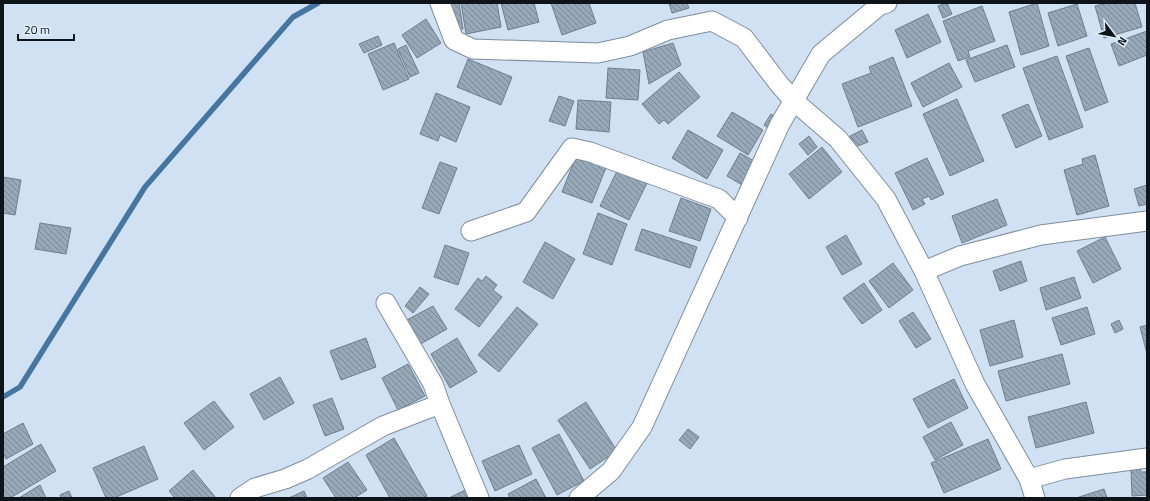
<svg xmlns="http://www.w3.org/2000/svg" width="1150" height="501" font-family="'Titillium Web',sans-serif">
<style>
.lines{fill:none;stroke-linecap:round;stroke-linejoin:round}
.stream{stroke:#4576a2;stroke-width:5.5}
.building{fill:url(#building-back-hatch);stroke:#6e7e8e}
.street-casing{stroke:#7d8e9e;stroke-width:21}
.street{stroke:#fff;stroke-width:19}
</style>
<defs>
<pattern id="building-back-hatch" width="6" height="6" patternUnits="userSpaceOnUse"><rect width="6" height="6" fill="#97a8b8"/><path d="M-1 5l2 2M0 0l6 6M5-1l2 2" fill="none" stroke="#7a8895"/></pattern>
</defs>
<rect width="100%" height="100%" fill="#cfe1f2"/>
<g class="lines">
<path class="stream" d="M 3,397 L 20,387 L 145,187 L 293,17 L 318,3"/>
</g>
<path class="building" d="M 449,3 L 459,3 L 463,29 L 456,30 Z
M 461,3 L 497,3 L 501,27 L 466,34 Z
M 501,3 L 534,3 L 539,22 L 508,30 Z
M 551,3 L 589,3 L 596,23 L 562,35 Z
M 669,3 L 687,3 L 689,8 L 672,13 Z
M 947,3 L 952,14 L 943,18 L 938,6 Z
M 1037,3 L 1049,46 L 1021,55 L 1009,12 Z
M 1107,3 L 1135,3 L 1142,27 L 1104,38 L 1095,6 Z
M 1077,4 L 1087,36 L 1058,46 L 1048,13 Z
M 982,6 L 995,41 L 968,51 L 970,57 L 958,61 L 943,21 Z
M 928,14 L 941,42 L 907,58 L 895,30 Z
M 426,19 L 441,43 L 417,58 L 402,35 Z
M 1147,31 L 1147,55 L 1119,66 L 1111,44 Z
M 378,36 L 382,45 L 364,53 L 359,44 Z
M 394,43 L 409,79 L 383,90 L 368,54 Z
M 673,43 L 681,65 L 649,84 L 643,52 Z
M 406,45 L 419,73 L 410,77 L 398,49 Z
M 1007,45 L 1015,67 L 975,82 L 966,60 Z
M 1089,48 L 1108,102 L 1085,111 L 1066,56 Z
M 1057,56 L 1083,127 L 1049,140 L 1023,68 Z
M 893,57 L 912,106 L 858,127 L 842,84 L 871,73 L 869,67 Z
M 468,59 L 512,77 L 501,105 L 457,87 Z
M 949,63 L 962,87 L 923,107 L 911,83 Z
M 608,68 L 640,70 L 638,100 L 606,98 Z
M 679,72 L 700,97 L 668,124 L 664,120 L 659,124 L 642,104 Z
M 436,93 L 470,107 L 456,142 L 440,135 L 438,141 L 420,134 Z
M 559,96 L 574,101 L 565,126 L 549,121 Z
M 957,99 L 984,161 L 950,176 L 923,114 Z
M 578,100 L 611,102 L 609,132 L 576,129 Z
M 1028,104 L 1042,136 L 1016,148 L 1002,115 Z
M 732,112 L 763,130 L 748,155 L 717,136 Z
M 771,114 L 780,119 L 772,131 L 764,125 Z
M 688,130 L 723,150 L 707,179 L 672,158 Z
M 862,130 L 868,142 L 855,147 L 850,136 Z
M 809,136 L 817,147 L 808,155 L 799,144 Z
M 822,147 L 842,172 L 809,199 L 789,174 Z
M 740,153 L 761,165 L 747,188 L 727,176 Z
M 577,154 L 607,165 L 592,203 L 562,192 Z
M 1095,155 L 1109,206 L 1077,215 L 1064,170 L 1083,164 L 1082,159 Z
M 927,158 L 944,194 L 931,200 L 929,196 L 922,199 L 925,204 L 913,210 L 895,173 Z
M 440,162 L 457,168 L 439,214 L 422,208 Z
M 618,169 L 647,183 L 629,220 L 600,206 Z
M 3,177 L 21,180 L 15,215 L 3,213 Z
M 1147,185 L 1147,204 L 1139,206 L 1134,189 Z
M 681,198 L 711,209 L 700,241 L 669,231 Z
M 997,199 L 1007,225 L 962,243 L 952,216 Z
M 598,213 L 627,224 L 612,265 L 583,254 Z
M 40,223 L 71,228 L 66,254 L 35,249 Z
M 642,229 L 697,247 L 690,268 L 635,250 Z
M 846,235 L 862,264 L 842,275 L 826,247 Z
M 1105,237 L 1121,269 L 1093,283 L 1077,251 Z
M 545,242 L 575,259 L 553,299 L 523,282 Z
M 445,245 L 469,253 L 458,285 L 434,277 Z
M 1021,261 L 1027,281 L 1000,291 L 993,271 Z
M 893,263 L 913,290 L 889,308 L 869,281 Z
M 486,276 L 497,285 L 493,290 L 502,297 L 479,327 L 455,309 L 478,278 L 482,281 Z
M 1074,277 L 1081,298 L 1046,310 L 1040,288 Z
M 864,283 L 882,310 L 862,324 L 843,298 Z
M 420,287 L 429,294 L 413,313 L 405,306 Z
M 433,306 L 447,329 L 417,346 L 403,322 Z
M 517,307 L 538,324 L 499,372 L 478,355 Z
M 1087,307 L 1095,334 L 1061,345 L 1052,318 Z
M 913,312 L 931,339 L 916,348 L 899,321 Z
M 1014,320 L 1023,357 L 990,366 L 980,330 Z
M 1119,320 L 1123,329 L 1115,333 L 1111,324 Z
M 1147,325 L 1147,354 L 1140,327 Z
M 366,338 L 376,367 L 341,380 L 330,351 Z
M 457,338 L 477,372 L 450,388 L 431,354 Z
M 1062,354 L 1070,384 L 1006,401 L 998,371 Z
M 408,364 L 425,396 L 398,410 L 382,378 Z
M 280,377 L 294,403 L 264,420 L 250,394 Z
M 954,379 L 968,408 L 928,428 L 913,399 Z
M 332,398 L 344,429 L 325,436 L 313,405 Z
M 214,401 L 234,427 L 204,450 L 184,423 Z
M 586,402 L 617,451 L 590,469 L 558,420 Z
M 1086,402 L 1094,433 L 1036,448 L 1028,417 Z
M 951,422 L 963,445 L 935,460 L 923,437 Z
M 23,423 L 33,444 L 6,459 L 3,453 L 3,434 Z
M 688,429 L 699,437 L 690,449 L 679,440 Z
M 559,434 L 584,481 L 557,495 L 532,448 Z
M 394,438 L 427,496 L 423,498 L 390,498 L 366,455 Z
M 988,439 L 1001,469 L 944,493 L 931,463 Z
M 41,444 L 56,471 L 10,498 L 3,498 L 3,467 Z
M 519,445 L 532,474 L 495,491 L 482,461 Z
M 144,446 L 158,479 L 114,498 L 106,498 L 93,468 Z
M 348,462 L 367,490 L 354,498 L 336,498 L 323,478 Z
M 1147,468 L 1147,495 L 1132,496 L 1131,470 L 1140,469 L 1141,472 L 1146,472 Z
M 193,470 L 216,498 L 175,498 L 169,491 Z
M 536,479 L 546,498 L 510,498 L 508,494 Z
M 40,485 L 46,498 L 19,498 Z
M 1104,489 L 1107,498 L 1076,498 Z
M 465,490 L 469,498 L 449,498 Z
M 69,491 L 72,498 L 61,498 L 60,495 Z
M 304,491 L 307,498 L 289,498 Z"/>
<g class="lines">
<g class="street-casing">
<path id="street" d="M 440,3 L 454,40 L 473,49 L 598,53 L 630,46 L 668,30 L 712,21 L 744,38 L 779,84 L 794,101 L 838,139 L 886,199 L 924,271 L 975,384 L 1029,479 L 1035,498
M 471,231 L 526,212 L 572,148 L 590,152 L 719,199 L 738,218
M 924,271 L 960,256 L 1041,235 L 1147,221
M 386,303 L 433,384 L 440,404 L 479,498
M 1029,479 L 1065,469 L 1147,458
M 240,498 L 255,488 L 285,479 L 308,469 L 383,426 L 440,404
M 579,498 L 611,471 L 642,427 L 780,124 L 821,54 L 880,5 L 887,3"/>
</g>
<use href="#street" class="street"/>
</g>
<rect width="1150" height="501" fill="none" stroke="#0e141a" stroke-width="8"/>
<g transform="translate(1114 36) rotate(122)" stroke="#dfeefc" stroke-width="3" paint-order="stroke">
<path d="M0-3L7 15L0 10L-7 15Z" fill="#0e141a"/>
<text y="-6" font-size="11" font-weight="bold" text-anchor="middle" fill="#0e141a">N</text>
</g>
<path d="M18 34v6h56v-6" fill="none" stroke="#0e141a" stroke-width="2"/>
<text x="24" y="34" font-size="12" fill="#0e141a" stroke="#dfeefc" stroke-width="3" paint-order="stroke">20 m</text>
</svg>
